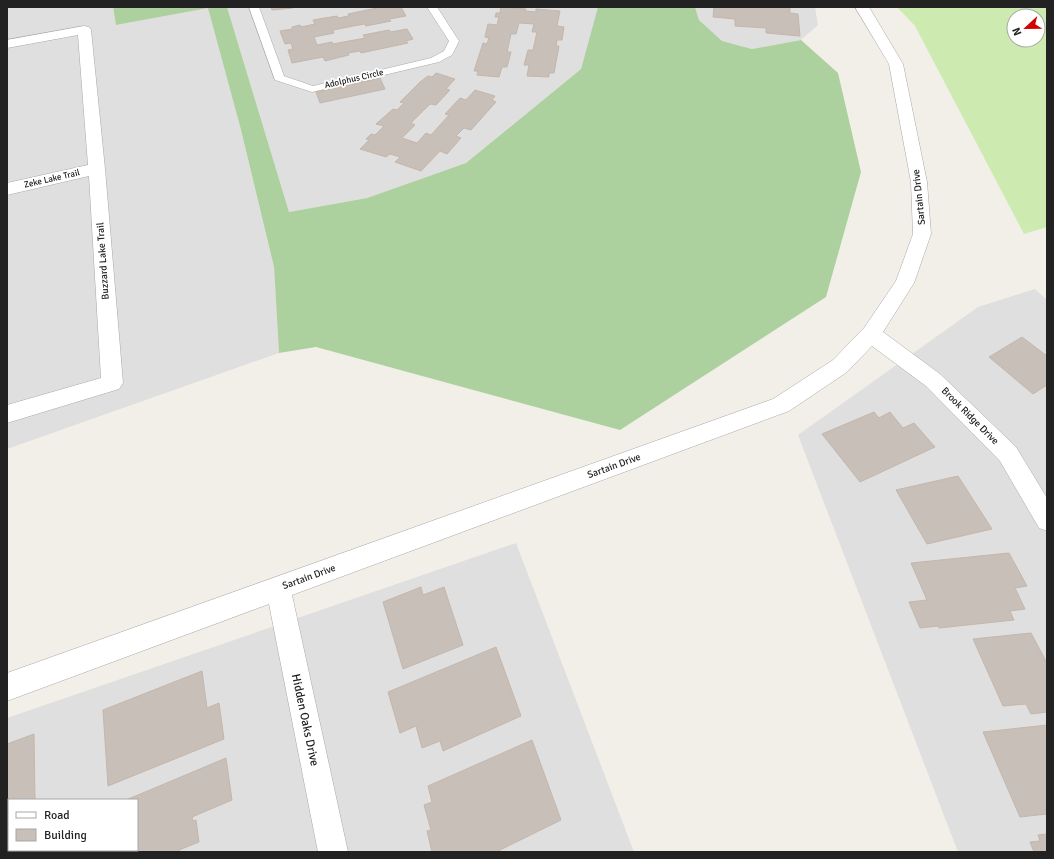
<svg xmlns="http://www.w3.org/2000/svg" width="1054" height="859" font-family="Signika,sans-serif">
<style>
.residential{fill:#e0dfdf;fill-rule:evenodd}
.grass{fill:#cdebb0;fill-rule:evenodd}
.forest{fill:#add19e}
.building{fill:#c7bfb8;stroke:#c4b6ab}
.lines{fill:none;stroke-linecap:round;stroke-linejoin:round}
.service-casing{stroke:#a9a9a9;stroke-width:1}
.minor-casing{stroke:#a9a9a9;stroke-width:1}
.service{fill:#fff;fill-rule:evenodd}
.minor{fill:#fff;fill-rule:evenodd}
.labels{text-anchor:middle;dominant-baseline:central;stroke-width:3.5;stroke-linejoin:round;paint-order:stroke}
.far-street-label{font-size:9px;fill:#222;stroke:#fff}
.street-label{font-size:10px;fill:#222;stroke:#fff}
.near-street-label{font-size:12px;fill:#222;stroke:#fff}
</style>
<rect width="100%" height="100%" fill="#f2efe9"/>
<path class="residential" d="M 7,7 L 113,7 L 116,25 L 208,7 L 241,130 L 274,267 L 279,353 L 7,449 Z
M 227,7 L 598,7 L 598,8 L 581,69 L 466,163 L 367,198 L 289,212 Z
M 695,7 L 815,7 L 818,25 L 801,40 L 752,49 L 721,41 L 699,20 Z
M 1035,289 L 1047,300 L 1047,852 L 958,852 L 798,435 L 978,307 Z
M 516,543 L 634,852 L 7,852 L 7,718 ZM 9,800 L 137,800 L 137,850 L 9,850 Z"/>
<path class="grass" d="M 897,7 L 1047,7 L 1047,227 L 1024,234 L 915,26 ZM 1014,16 L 1038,16 L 1038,40 L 1014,40 Z"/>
<path class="forest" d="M 113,7 L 227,7 L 289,212 L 367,198 L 466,163 L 581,69 L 598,7 L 695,7 L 699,20 L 722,41 L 752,49 L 801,40 L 838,73 L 861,172 L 826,297 L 620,430 L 316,347 L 279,353 L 274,267 L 241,130 L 208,8 L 116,25 Z"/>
<path class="building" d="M 271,7 L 293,7 L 293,8 L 272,10 Z
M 382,7 L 401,7 L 406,16 L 389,19 L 391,21 L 366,26 L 364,24 L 333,30 L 334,33 L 314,37 L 317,45 L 332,42 L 333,44 L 365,38 L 363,35 L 389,30 L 391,32 L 407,29 L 413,39 L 406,41 L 408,43 L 361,53 L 360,51 L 348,53 L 349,55 L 325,61 L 323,57 L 292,63 L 288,50 L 293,49 L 291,43 L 285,44 L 280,31 L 292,29 L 292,27 L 300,25 L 301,27 L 315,24 L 313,20 L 337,16 L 338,18 L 349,16 L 348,14 Z
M 501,7 L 526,9 L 525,11 L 536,12 L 536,9 L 560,11 L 557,26 L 564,27 L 562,40 L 557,40 L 556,46 L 559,46 L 554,73 L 549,73 L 549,77 L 527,76 L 529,65 L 524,65 L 528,50 L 533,50 L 537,32 L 532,32 L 534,24 L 519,23 L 516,34 L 511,34 L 507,52 L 511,52 L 507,67 L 502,67 L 499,77 L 477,75 L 478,71 L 474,71 L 483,43 L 487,44 L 489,38 L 485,37 L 488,24 L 497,25 L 499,17 L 495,17 L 496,13 L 500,13 Z
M 711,7 L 790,7 L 790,13 L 798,14 L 800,36 L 766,33 L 766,28 L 735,26 L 735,19 L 713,17 L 714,8 Z
M 436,73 L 455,79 L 446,89 L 450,90 L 436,105 L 430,104 L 411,123 L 415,125 L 402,138 L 417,143 L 426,133 L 431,135 L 449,115 L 445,114 L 460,98 L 466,100 L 475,90 L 495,96 L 492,100 L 496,102 L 471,130 L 464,128 L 456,136 L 461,138 L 447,154 L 440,151 L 421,171 L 395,162 L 400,157 L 390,154 L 386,157 L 360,149 L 369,140 L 366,139 L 371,134 L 375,135 L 384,126 L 376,124 L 393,109 L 397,110 L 404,103 L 400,102 L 420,82 L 428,76 L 432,77 Z
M 380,78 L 385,89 L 320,103 L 316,92 Z
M 1022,337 L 1047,356 L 1047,385 L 1033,394 L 989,357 Z
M 874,412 L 879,418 L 890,412 L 903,428 L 914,423 L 935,447 L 860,482 L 822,434 Z
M 958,476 L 992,529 L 927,544 L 896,490 Z
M 1009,553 L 1027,586 L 1015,588 L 1025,609 L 1010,611 L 1014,620 L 939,628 L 938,626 L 920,628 L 909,602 L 927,600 L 911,563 Z
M 421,587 L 423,595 L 444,587 L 463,645 L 403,669 L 383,602 Z
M 1031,633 L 1047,663 L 1047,712 L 1031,714 L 1026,704 L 1003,706 L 973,639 Z
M 496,647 L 521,716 L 443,751 L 440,741 L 422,748 L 416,726 L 400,733 L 388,692 Z
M 202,671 L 207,708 L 219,703 L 224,739 L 108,786 L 103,710 Z
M 1047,725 L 1047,814 L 1020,817 L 983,732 Z
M 34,734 L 35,800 L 9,800 L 9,826 L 7,827 L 7,744 Z
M 532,740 L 561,820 L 496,852 L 432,852 L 427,831 L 431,830 L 424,805 L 432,802 L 428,786 Z
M 226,758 L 232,800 L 192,817 L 193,821 L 196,820 L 199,842 L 179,850 L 180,852 L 112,852 L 112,850 L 137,850 L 137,800 L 126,800 Z
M 1047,834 L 1047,852 L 1034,852 L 1030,842 L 1040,841 L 1038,835 Z
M 9,849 L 9,850 L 43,850 L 43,852 L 7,852 L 7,850 Z"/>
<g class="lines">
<g class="service-casing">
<path id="service" d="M 249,7 L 259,7 L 284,76 L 313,86 L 431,58 L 444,51 L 449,41 L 427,7 L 437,7 L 459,41 L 452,55 L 439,62 L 312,92 L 275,80 Z"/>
</g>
<g class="minor-casing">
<path id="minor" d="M 855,7 L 869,7 L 903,64 L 927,182 L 931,234 L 914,283 L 883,332 L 940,374 L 1016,447 L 1047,498 L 1047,531 L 1039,528 L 1000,461 L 926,386 L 872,346 L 847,372 L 789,411 L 292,595 L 348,852 L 318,852 L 269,604 L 7,701 L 7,673 L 773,399 L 833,360 L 864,328 L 896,281 L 913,234 L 911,182 L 889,64 Z
M 84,26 L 89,27 L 91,30 L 105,169 L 123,383 L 119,389 L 7,423 L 7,405 L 101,378 L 89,176 L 7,195 L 7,183 L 88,165 L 78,35 L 7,48 L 7,40 Z"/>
</g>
<use href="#service" class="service"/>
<use href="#minor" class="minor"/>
</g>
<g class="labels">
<g class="far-street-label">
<text transform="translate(354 79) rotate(-13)">Adolphus Circle</text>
<text transform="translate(52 179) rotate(-13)">Zeke Lake Trail</text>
</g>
<g class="street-label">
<text transform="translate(919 197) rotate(-96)">Sartain Drive</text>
<text transform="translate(103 261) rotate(-94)">Buzzard Lake Trail</text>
<text transform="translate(970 416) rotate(45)">Brook Ridge Drive</text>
<text transform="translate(614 466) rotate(-20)">Sartain Drive</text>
<text transform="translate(309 577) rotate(-20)">Sartain Drive</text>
</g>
<g class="near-street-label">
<text transform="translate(305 720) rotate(78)">Hidden Oaks Drive</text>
</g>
</g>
<rect width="1054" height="859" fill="none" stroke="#222222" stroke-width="16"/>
<rect x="8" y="799" width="130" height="52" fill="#ffffff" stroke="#a7a7a7"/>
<rect x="16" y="812" width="20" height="6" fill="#ffffff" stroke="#a7a7a7"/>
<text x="44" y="819" font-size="12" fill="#222222">Road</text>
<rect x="16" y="829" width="20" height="12" fill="#c7bfb8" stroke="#a7a7a7"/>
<text x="44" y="839" font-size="12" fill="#222222">Building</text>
<g transform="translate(1026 28) rotate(248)"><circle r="19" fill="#ffffff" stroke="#a7a7a7"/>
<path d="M0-3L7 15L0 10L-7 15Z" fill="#d40000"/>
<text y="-6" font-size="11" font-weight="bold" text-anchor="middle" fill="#222222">N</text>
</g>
</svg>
